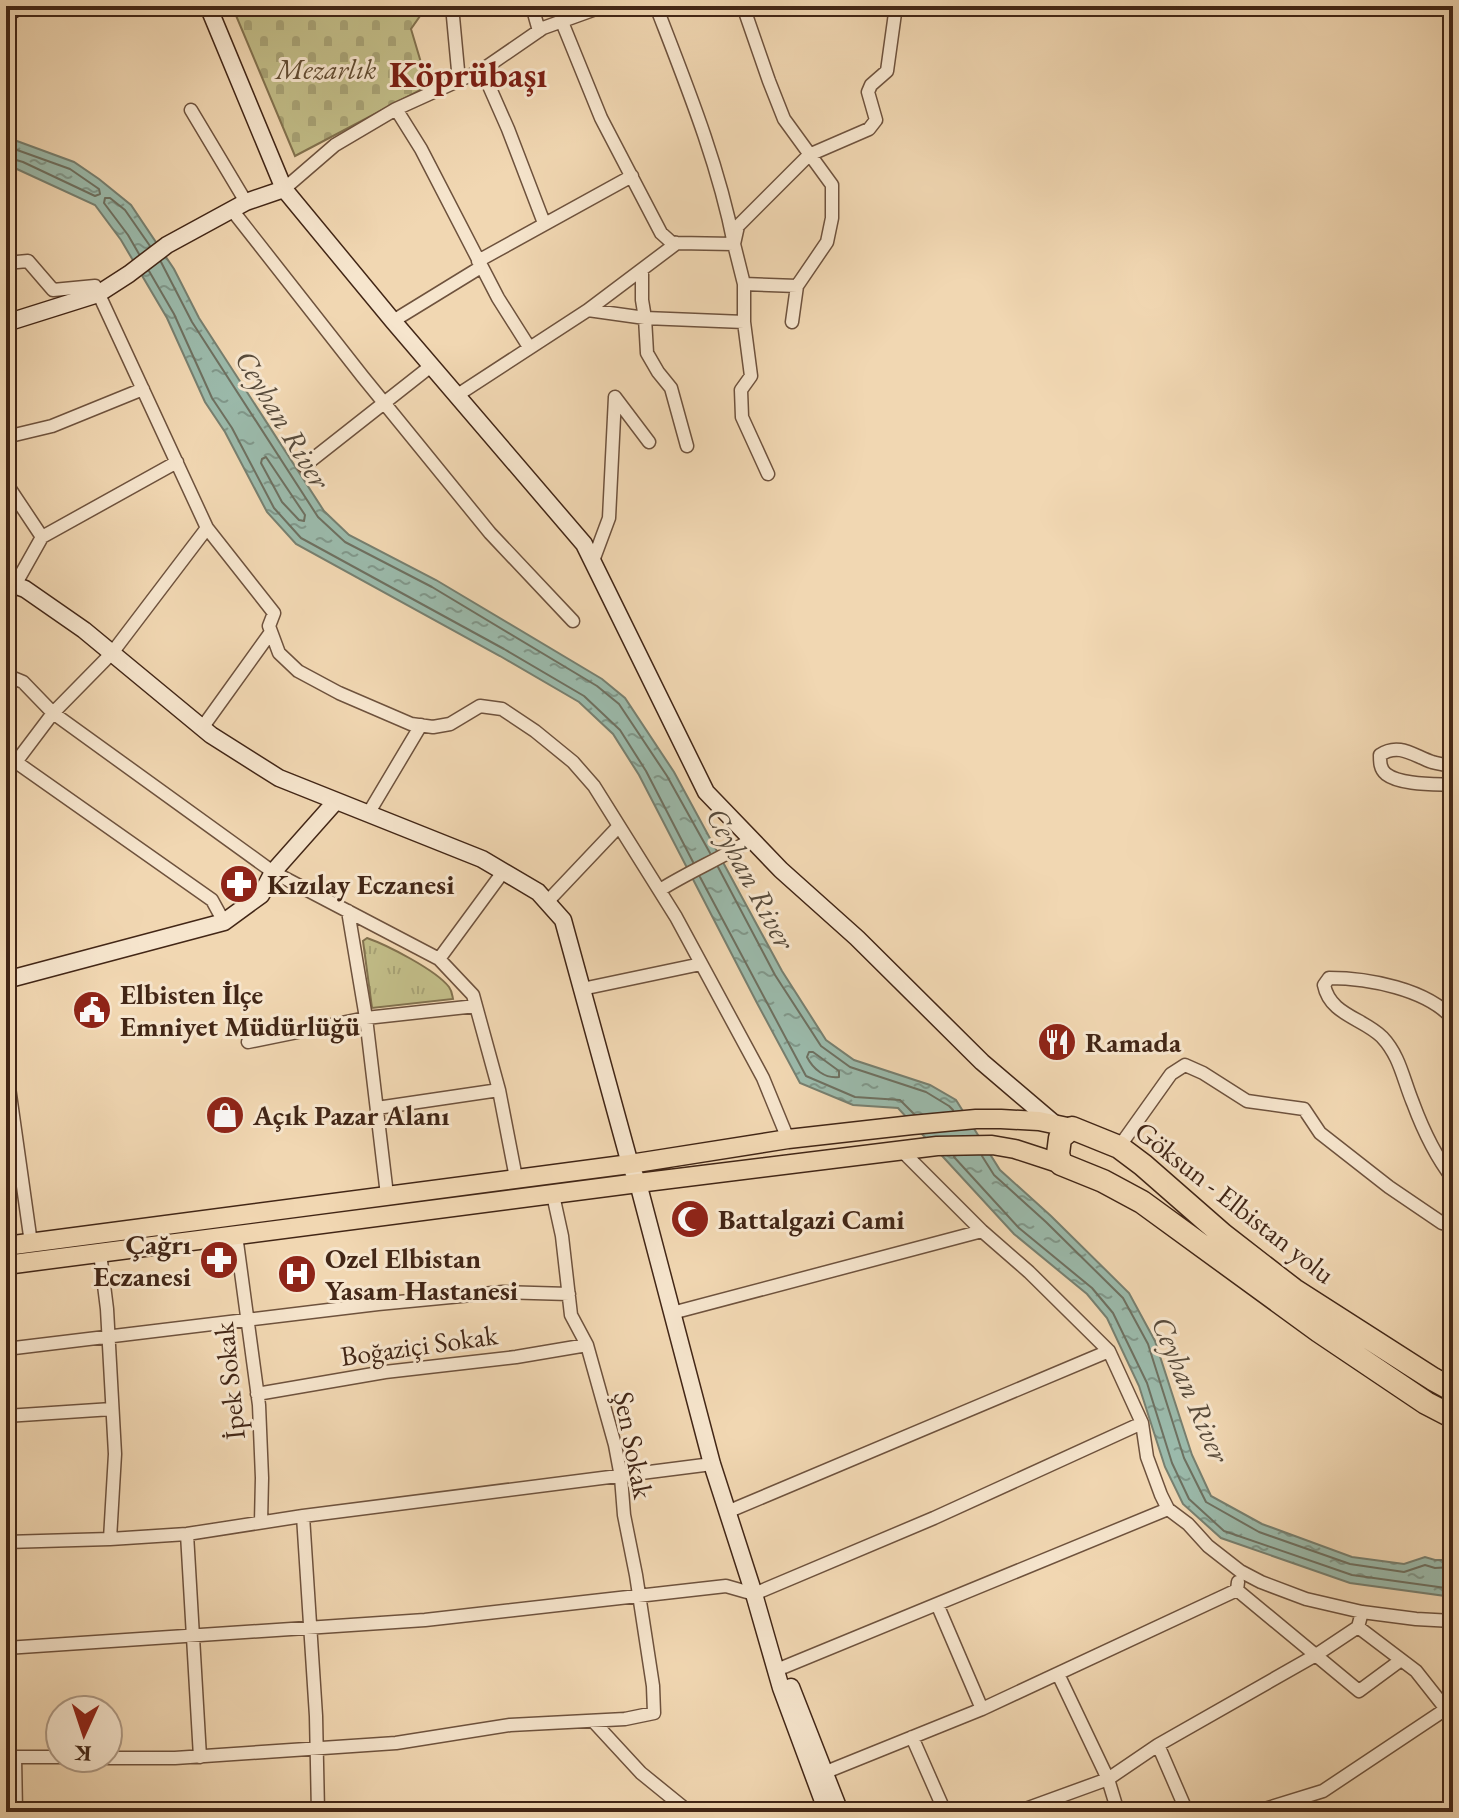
<svg xmlns="http://www.w3.org/2000/svg" width="1459" height="1818" font-family="'EB Garamond',serif">
<style>
.cemetery{fill:url(#cemetery-stones);stroke:#82714e;stroke-width:2}
.park{fill:url(#park-tufts);stroke:#82714e;stroke-width:2}
.water{fill:url(#water-ripples);stroke:#777f6f;stroke-width:2}
.lines{fill:none;stroke-linecap:round;stroke-linejoin:round}
.shore{stroke:#6e7060;stroke-width:2}
.street-casing{stroke:#6e523d;stroke-width:15}
.secondary-casing{stroke:#422616;stroke-width:19}
.primary-casing{stroke:#422616;stroke-width:21}
.highway-casing{stroke:#422616;stroke-width:25}
.street{stroke:#f6e5cd;stroke-width:12}
.secondary{stroke:#f6e5cd;stroke-width:16}
.primary{stroke:#f1d7b2;stroke-width:18}
.highway{stroke:#f1d7b2;stroke-width:22}
.labels{text-anchor:middle;dominant-baseline:central;stroke-width:6;stroke-linejoin:round;paint-order:stroke}
.park-label{font-size:28px;font-style:italic;fill:#624c32;stroke:#f6e5cd}
.poi-label{font-size:28px;font-weight:bold;fill:#422616;stroke:#f6e5cd;text-anchor:start}
.street-label{font-size:28px;fill:#422616;stroke:#f6e5cd}
.water-label{font-size:30px;font-style:italic;fill:#584b3b;stroke:#f6e5cd}
.district-label{font-size:36px;font-weight:bold;fill:#7a1f14;stroke:#f6e5cd}
</style>
<defs>
<pattern id="cemetery-stones" width="16" height="16" patternUnits="userSpaceOnUse" patternTransform="scale(2)"><rect width="16" height="16" fill="#c1bc87"/><path d="M2 7V4a2 2 0 0 1 4 0v3zM10 15v-3a2 2 0 0 1 4 0v3z" fill="#a7a174"/></pattern>
<pattern id="park-tufts" width="24" height="20" patternUnits="userSpaceOnUse" patternTransform="scale(2)"><rect width="24" height="20" fill="#c1bc87"/><path d="M3 7l-1-3M5 7V3M7 7l1-3M15 17l-1-3M17 17v-4M19 17l1-3" fill="none" stroke="#a7a174"/></pattern>
<pattern id="water-ripples" width="26" height="14" patternUnits="userSpaceOnUse" patternTransform="scale(2)"><rect width="26" height="14" fill="#9bbaab"/><path d="M2 4q2-2 4 0t4 0M15 11q2-2 4 0t4 0" fill="none" stroke="#80978a"/></pattern>
</defs>
<rect width="100%" height="100%" fill="#f1d7b2"/>
<filter id="stains"><feTurbulence type="fractalNoise" baseFrequency=".0025" numOctaves="4"/><feColorMatrix values="0 0 0 0 .2 0 0 0 0 .09 0 0 0 0 .02 0 0 0 .5 -.17"/></filter>
<radialGradient id="worn" r=".72"><stop offset=".6" stop-color="#630" stop-opacity="0"/><stop offset="1" stop-color="#630" stop-opacity=".3"/></radialGradient>
<path class="cemetery" d="M 232,6 L 427,6 L 411,29 L 428,86 L 295,156 Z"/>
<path class="park" d="M 367,938 C 387,945 436,970 449,987 C 452,991 452,994 453,999 L 372,1008 L 363,941 Z"/>
<path class="water" d="M 6,137 L 74,162 L 99,179 L 131,205 L 174,269 L 199,318 L 324,511 L 349,535 L 436,580 L 602,679 L 625,698 L 674,772 L 782,971 L 826,1040 L 854,1060 L 930,1085 L 956,1100 L 1000,1170 L 1051,1216 L 1129,1293 L 1155,1341 L 1192,1455 L 1211,1496 L 1262,1524 L 1352,1557 L 1404,1564 L 1425,1557 L 1435,1560 L 1453,1560 L 1453,1597 L 1350,1583 L 1221,1538 L 1183,1504 L 1165,1467 L 1139,1386 L 1107,1318 L 1087,1294 L 1014,1234 L 898,1108 L 853,1105 L 800,1083 L 757,1003 L 639,775 L 613,734 L 579,702 L 500,656 L 296,544 L 267,512 L 225,432 L 205,402 L 167,318 L 121,240 L 95,205 L 6,164 Z"/>
<g class="lines">
<path class="shore" d="M 6,146 L 70,169 L 99,189 L 100,194 L 95,196 L 23,162 L 6,157
M 139,254 L 128,235 L 104,203 L 105,198 L 110,198 L 125,210 L 150,246
M 161,262 L 192,322 L 318,517 L 345,542 L 432,587 L 597,686 L 619,704 L 667,776 L 710,853
M 149,271 L 174,314 L 212,398 L 232,428 L 274,508 L 301,538 L 504,649 L 584,696 L 620,730 L 646,771 L 693,862
M 266,457 L 305,515 L 304,521 L 299,520 L 282,502 L 261,463 L 262,459 Z
M 718,867 L 775,975 L 821,1046 L 850,1067 L 926,1092 L 949,1106 L 953,1110
M 700,877 L 806,1076 L 855,1097 L 900,1100 L 914,1114
M 809,1052 L 813,1052 L 839,1071 L 839,1077 C 825,1079 813,1069 807,1057 Z
M 982,1156 L 994,1175 L 1046,1222 L 1123,1298 L 1148,1344 L 1184,1458 L 1206,1502 L 1259,1532 L 1350,1564 L 1404,1572 L 1425,1565 L 1435,1568 L 1453,1567
M 954,1157 L 1019,1228 L 1092,1288 L 1113,1313 L 1147,1383 L 1172,1463 L 1189,1499 L 1224,1531 L 1352,1575 L 1453,1589"/>
<g class="street-casing">
<path id="street" d="M 452,6 L 459,81
M 532,6 L 539,31
M 743,6 L 769,81 L 784,119 L 832,185 L 832,218 L 827,242 L 797,286 L 792,322
M 928,6 L 928,7
M 562,22 L 601,118 L 661,233 L 671,242 L 677,243 L 734,244 C 718,162 686,84 656,6
M 482,70 L 508,129 L 544,223
M 396,109 L 421,149 L 498,298 L 529,347
M 191,110 L 246,202
M 284,189 L 335,145 L 396,109 L 482,70 L 543,28 L 604,6
M 232,210 L 363,377 L 490,533 L 573,621
M 478,261 L 632,176
M 6,263 L 28,261 L 53,290 L 95,286 L 207,528 L 112,653 L 53,713 L 16,762 L 6,770
M 642,271 L 642,300 L 645,318 L 647,353 L 658,372 L 671,388 L 687,446
M 744,284 L 797,286
M 588,310 L 645,318 L 744,322
M 393,321 L 481,267
M 456,396 L 588,310 L 677,243
M 615,397 L 649,442
M 6,437 L 52,426 L 143,389
M 304,466 L 431,366
M 768,474 L 742,417 L 741,390 L 751,376 L 744,322 L 744,284 L 734,244 L 738,226 L 809,155 L 869,129 L 876,120 L 868,92 L 871,85 L 887,71 L 896,6
M 6,483 L 42,537
M 207,528 L 274,613 L 269,626 L 279,653 L 298,671 L 339,693 L 411,724 L 433,727 L 450,724 L 480,706 L 502,709 L 535,731 L 573,762 L 594,786 L 676,917 L 763,1078 L 788,1139
M 593,561 L 609,518 L 615,397
M 15,585 L 42,537 L 177,462
M 6,675 L 23,682 L 53,713 L 273,872 L 439,959 L 473,995 L 499,1090 L 516,1178
M 202,728 L 271,632
M 16,762 L 212,900 L 224,922
M 1453,766 C 1446,765 1439,764 1432,762 C 1414,756 1399,742 1380,755 C 1380,762 1380,769 1386,774 C 1400,785 1435,784 1453,785
M 368,814 L 421,725
M 660,890 C 690,871 722,858 752,839
M 547,902 L 619,826
M 348,911 L 366,1018 L 387,1195
M 439,959 L 503,872
M 582,989 L 701,964
M 1453,1019 C 1427,989 1368,978 1329,978 L 1324,985 C 1330,1015 1363,1018 1382,1037 C 1400,1056 1403,1079 1413,1103 C 1423,1130 1436,1157 1453,1179
M 248,1042 L 366,1018 L 476,1006
M 6,1066 L 31,1243
M 377,1108 L 499,1090
M 1119,1147 L 1171,1074 L 1185,1065 L 1203,1073 L 1247,1101 L 1304,1109 L 1320,1133 L 1389,1187 L 1442,1223 L 1453,1226
M 902,1151 L 982,1231 L 1029,1272 L 1109,1351 L 1142,1423 L 1147,1457 L 1161,1495 L 1168,1509 L 1188,1524 L 1208,1546 L 1240,1571 L 1261,1582 L 1306,1599 L 1362,1612 L 1416,1619 L 1453,1621
M 236,1235 L 259,1405 L 262,1478 L 261,1522
M 100,1253 L 107,1309 L 115,1454 L 110,1539
M 672,1313 L 982,1231
M 6,1349 L 378,1304 L 503,1292 L 569,1294
M 257,1394 L 385,1372 L 516,1357 L 587,1345
M 6,1416 L 112,1409
M 727,1512 L 1109,1351
M 303,1516 L 316,1716 L 318,1812
M 187,1534 L 200,1757
M 6,1542 L 110,1539 L 187,1534 L 303,1516 L 712,1464
M 1238,1582 L 1237,1590 L 1359,1691 L 1401,1660
M 937,1604 L 982,1709
M 6,1648 L 425,1620 L 726,1586 L 754,1594 L 934,1518 L 1142,1423
M 784,1667 L 1168,1509
M 1058,1674 L 1108,1779 L 1118,1812
M 593,1721 L 641,1773 L 689,1812
M 912,1737 L 945,1812
M 1158,1745 L 1187,1812
M 6,1757 L 60,1757
M 15,1757 L 16,1812
M 108,1758 L 175,1758 L 396,1743 L 510,1725 L 625,1719 L 654,1713 L 653,1686 L 636,1575 L 624,1515 L 621,1477 L 615,1445 L 587,1345 L 571,1315 L 562,1236 L 553,1195
M 826,1772 L 982,1709 L 1237,1590
M 1017,1812 L 1108,1779 L 1158,1745 L 1316,1655 L 1358,1627 L 1362,1612
M 1255,1812 L 1323,1791 L 1446,1709 L 1416,1671 L 1358,1627"/>
</g>
<g class="secondary-casing">
<path id="secondary" d="M 208,6 L 284,189 L 393,321 L 584,544 L 706,792 L 781,870 L 857,938 L 982,1062 L 1056,1125
M 6,14 L 19,6
M 6,323 L 98,294 L 129,274 L 167,245 L 246,202 L 284,189
M 6,582 L 25,589 L 84,630 L 211,735 L 279,778 L 482,859 L 538,892 L 563,920 L 630,1164 L 638,1183 L 712,1464 L 754,1594 L 781,1688 L 827,1812
M 6,980 L 224,922 L 261,895 L 273,872 L 336,801
M 791,1687 L 840,1812"/>
</g>
<g class="primary-casing">
<path id="primary" d="M 6,1246 L 630,1164 L 788,1139 L 912,1125 L 976,1119 L 1001,1119 L 1039,1121 L 1072,1128
M 6,1265 L 638,1183 L 937,1146 L 992,1145 L 1015,1149 L 1061,1164"/>
</g>
<g class="highway-casing">
<path id="highway" d="M 1453,1390 L 1433,1379 L 1294,1290 L 1223,1235 L 1143,1165 L 1119,1147 L 1072,1128 L 1060,1138 L 1058,1154 L 1061,1164 L 1103,1181 L 1142,1202 L 1319,1331 L 1426,1403 L 1453,1417"/>
</g>
<use href="#street" class="street"/>
<use href="#secondary" class="secondary"/>
<use href="#primary" class="primary"/>
<use href="#highway" class="highway"/>
</g>
<defs>
<g id="pharmacy-disc" transform="scale(2)"><circle r="9.5" fill="#8f2418" stroke="#f6e5cd"/><path d="M-2-6h4v4h4v4h-4v4h-4v-4h-4v-4h4Z" fill="#fff"/></g>
<g id="civic-disc" transform="scale(2)"><circle r="9.5" fill="#8f2418" stroke="#f6e5cd"/><path d="M-.6-6.5H3V-4.5H.6V-3L4-1V1h2V6H-6V1h2V-1L-.6-3ZM-1.2 2.5V6h2.4V2.5Z" fill="#fff"/></g>
<g id="restaurant-disc" transform="scale(2)"><circle r="9.5" fill="#8f2418" stroke="#f6e5cd"/><path d="M-5-6h1v4h1v-4h1v4h1v-4h1v5L-1.5 .5V6h-2V.5L-5-1ZM5-6V6H3V1.5H1.5Q1.5-4 5-6Z" fill="#fff"/></g>
<g id="shop-disc" transform="scale(2)"><circle r="9.5" fill="#8f2418" stroke="#f6e5cd"/><path d="M-5-2.5h2.3a2.7 3.5 0 0 1 5.4 0H5L5.5 6h-11ZM-1.5-2.5h3a1.5 2.3 0 0 0-3 0Z" fill="#fff"/></g>
<g id="mosque-disc" transform="scale(2)"><circle r="9.5" fill="#8f2418" stroke="#f6e5cd"/><path d="M3.5-4.9A6 6 0 1 0 3.5 4.9A5 5 0 1 1 3.5-4.9Z" fill="#fff"/></g>
<g id="hospital-disc" transform="scale(2)"><circle r="9.5" fill="#8f2418" stroke="#f6e5cd"/><path d="M-5-5h3v3.5h4V-5h3V5h-3V1.5h-4V5h-3Z" fill="#fff"/></g>
</defs>
<g fill-rule="evenodd">
<use href="#pharmacy-disc" x="239" y="884"/>
<use href="#civic-disc" x="92" y="1010"/>
<use href="#restaurant-disc" x="1057" y="1042"/>
<use href="#shop-disc" x="225" y="1115"/>
<use href="#mosque-disc" x="690" y="1219"/>
<use href="#pharmacy-disc" x="219" y="1260"/>
<use href="#hospital-disc" x="297" y="1274"/>
</g>
<g class="labels">
<g class="park-label">
<text x="326" y="69">Mezarlık</text>
</g>
<g class="poi-label">
<text x="267" y="884">Kızılay Eczanesi</text>
<text x="120" y="994">Elbisten İlçe<tspan x="120" dy="32">Emniyet Müdürlüğü</tspan></text>
<text x="1085" y="1042">Ramada</text>
<text x="253" y="1115">Açık Pazar Alanı</text>
<text x="718" y="1219">Battalgazi Cami</text>
<text x="191" y="1244" text-anchor="end">Çağrı<tspan x="191" dy="32">Eczanesi</tspan></text>
<text x="325" y="1258">Ozel Elbistan<tspan x="325" dy="32">Yasam Hastanesi</tspan></text>
</g>
<g class="street-label">
<text transform="translate(1235 1202) rotate(38)">Göksun - Elbistan yolu</text>
<text transform="translate(419 1345) rotate(-8)">Boğaziçi Sokak</text>
<text transform="translate(229 1381) rotate(-96)">İpek Sokak</text>
<text transform="translate(634 1445) rotate(79)">Şen Sokak</text>
</g>
<g class="water-label">
<text transform="translate(283 419) rotate(59)">Ceyhan River</text>
<text transform="translate(751 878) rotate(62)">Ceyhan River</text>
<text transform="translate(1191 1389) rotate(67)">Ceyhan River</text>
</g>
<g class="district-label">
<text x="468" y="74">Köprübaşı</text>
</g>
</g>
<rect width="1459" height="1818" fill="none" stroke="#f1d7b2" stroke-width="32"/>
<rect x="8" y="8" width="1443" height="1802" fill="none" stroke="#422616" stroke-width="4"/>
<rect x="16" y="16" width="1427" height="1786" fill="none" stroke="#422616" stroke-width="2"/>
<g transform="translate(84 1734) rotate(183)"><circle r="38" fill="#f6e5cd" stroke="#ae9984" stroke-width="2"/>
<path d="M0-6L14 30L0 20L-14 30Z" fill="#8f2418"/>
<text y="-12" font-size="22" font-weight="bold" text-anchor="middle" fill="#422616">K</text>
</g>
<rect width="100%" height="100%" filter="url(#stains)"/>
<rect width="100%" height="100%" fill="url(#worn)"/>
</svg>
